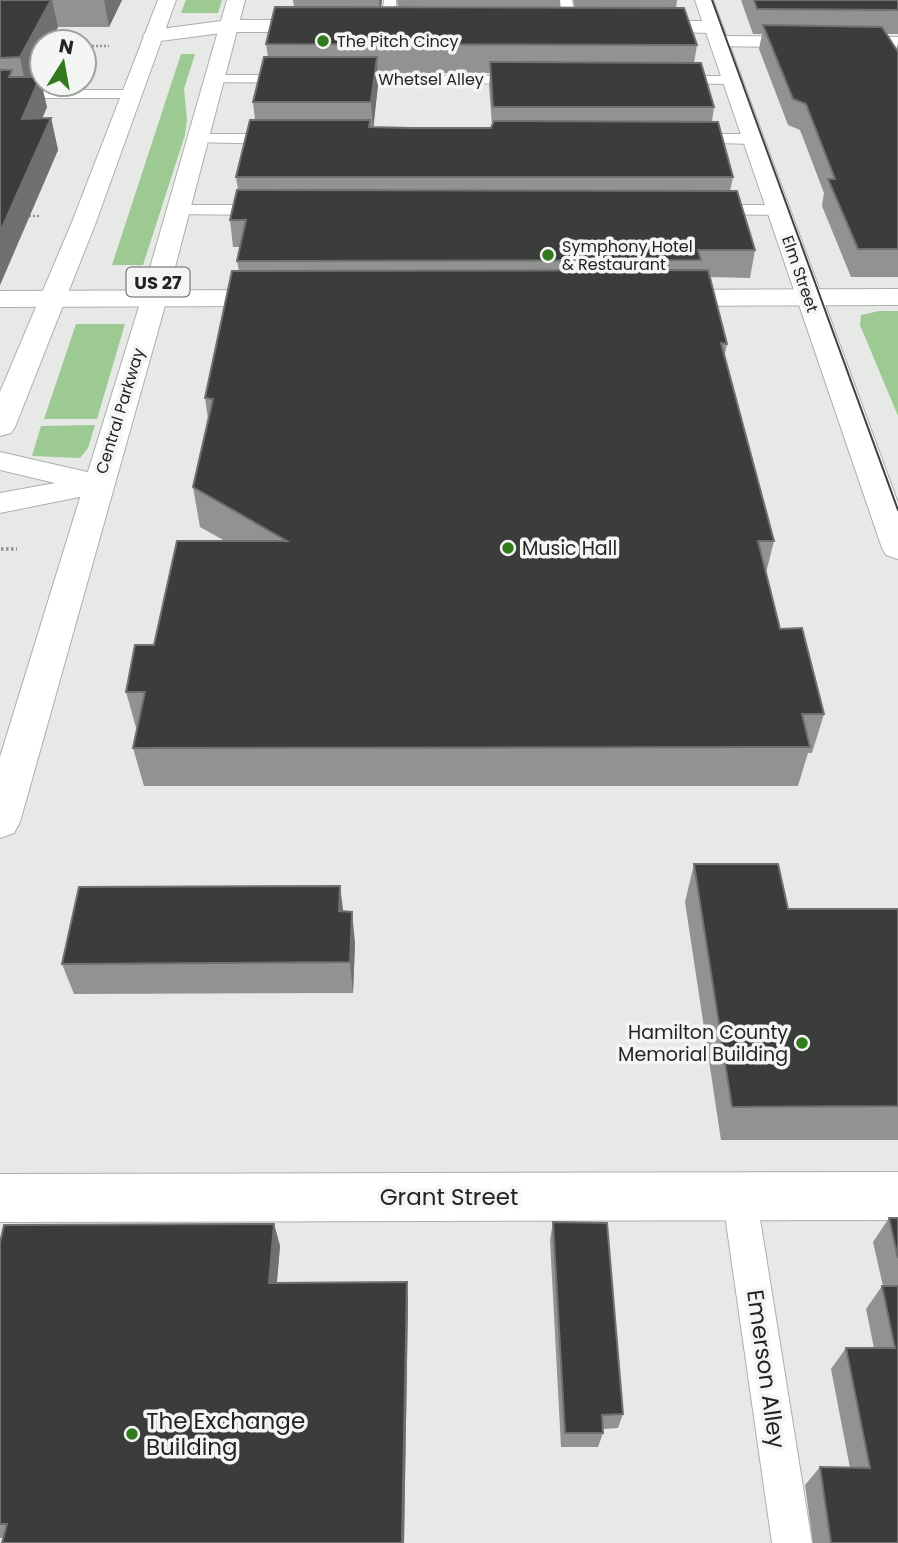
<svg xmlns="http://www.w3.org/2000/svg" width="898" height="1543" font-family="Poppins,sans-serif">
<style>
.green{fill:#9dca92}
.lines{fill:none;stroke-linecap:round;stroke-linejoin:round}
.lane-casing{stroke:#acafac;stroke-width:2}
.street-casing{stroke:#acafac;stroke-width:2}
.secondary-casing{stroke:#acafac;stroke-width:2}
.primary-casing{stroke:#acafac;stroke-width:2}
.path-far1{stroke:#90928f;stroke-width:2.5;stroke-dasharray:2 2;stroke-linecap:butt}
.path{stroke:#90928f;stroke-width:3.5;stroke-dasharray:2.5 2.5;stroke-linecap:butt}
.lane{fill:#fff;fill-rule:evenodd}
.street{fill:#fff;fill-rule:evenodd}
.secondary{fill:#fff;fill-rule:evenodd}
.primary{fill:#fff;fill-rule:evenodd}
.tram{stroke:#414240;stroke-width:2}
.wall{fill:#909390;fill-rule:evenodd}
.shaded-wall{fill:#6e716d}
.building{fill:#3b3d3a;stroke:#6e716d;stroke-width:2}
.poi-dot{fill:#327a1e;stroke:#f3f6f2;stroke-width:2.5}
.labels{text-anchor:middle;dominant-baseline:central;stroke-width:7;stroke-linejoin:round;paint-order:stroke}
.far-poi-label{font-size:16px;fill:#232422;stroke:#f3f6f2;text-anchor:start}
.far-street-label{font-size:16px;fill:#232422;stroke:#f3f6f2}
.shield{fill:#f3f6f2;stroke:#616360;stroke-width:2}
.shield-label{font-size:18px;font-weight:bold;fill:#232422}
.poi-label{font-size:19px;fill:#232422;stroke:#f3f6f2;text-anchor:start}
.near-street-label{font-size:23px;fill:#232422;stroke:#f3f6f2}
.near-poi-label{font-size:23px;fill:#232422;stroke:#f3f6f2;text-anchor:start}
</style>
<rect width="100%" height="100%" fill="#e6e9e5"/>
<path class="green" d="M 186,0 L 222,0 L 218,13 L 181,13 Z
M 181,54 L 195,54 L 184,89 L 187,119 L 185,135 L 143,265 L 112,265 Z
M 879,311 L 898,311 L 898,416 L 860,325 L 861,315 Z
M 76,324 L 125,324 L 97,419 L 44,419 Z
M 95,425 L 88,448 L 80,458 L 32,456 L 41,426 Z"/>
<g class="lines">
<g class="lane-casing">
<path id="lane" d="M 384,0 L 396,0 L 395,26 L 388,30 L 381,26 Z
M 560,0 L 572,0 L 577,27 L 575,30 L 570,31 L 563,27 Z
M 213,75 L 294,75 L 301,79 L 294,83 L 208,82 L 208,76 Z
M 343,75 L 525,76 L 532,80 L 525,84 L 338,82 L 336,79 Z
M 672,76 L 733,76 L 740,80 L 733,84 L 667,83 L 667,77 Z
M 0,90 L 132,90 L 139,94 L 132,98 L 0,98 Z
M 197,134 L 282,134 L 290,139 L 282,144 L 192,142 L 189,139 Z
M 688,134 L 752,134 L 760,139 L 752,144 L 683,142 L 680,139 L 683,136 Z
M 178,205 L 267,205 L 275,210 L 267,215 L 172,214 L 170,210 L 172,206 Z
M 708,205 L 777,205 L 785,210 L 777,215 L 702,214 L 700,210 Z
M 739,1178 L 751,1183 L 756,1194 L 812,1543 L 772,1543 L 722,1194 L 727,1183 Z"/>
</g>
<g class="street-casing">
<path id="street" d="M 229,20 L 322,20 L 332,26 L 322,32 L 229,32 L 153,42 L 146,40 L 143,36 L 146,32 L 153,30 Z
M 638,21 L 713,21 L 723,27 L 713,33 L 631,31 L 628,27 L 631,23 Z
M 720,36 L 898,37 L 898,49 L 713,46 L 710,42 L 713,38 Z
M 898,289 L 898,305 L 662,306 L 653,304 L 649,298 L 653,292 L 662,290 Z
M 280,290 L 289,292 L 293,298 L 289,304 L 280,306 L 0,307 L 0,291 Z
M 898,1172 L 898,1220 L 0,1222 L 0,1174 Z"/>
</g>
<g class="secondary-casing">
<path id="secondary" d="M 695,0 L 713,0 L 898,503 L 898,559 L 886,555 L 882,548 Z
M 0,452 L 109,477 L 114,484 L 109,491 L 0,513 L 0,493 L 55,483 L 0,470 Z"/>
</g>
<g class="primary-casing">
<path id="primary" d="M 158,0 L 176,0 L 96,222 L 15,427 L 11,433 L 0,436 L 0,392 L 72,222 Z
M 227,0 L 245,0 L 163,313 L 20,822 L 14,833 L 0,838 L 0,757 L 137,313 Z"/>
</g>
<path class="path-far1" d="M 84,46 L 109,46
M 25,216 L 41,216"/>
<path class="path" d="M 1,549 L 17,549"/>
<use href="#lane" class="lane"/>
<use href="#street" class="street"/>
<use href="#secondary" class="secondary"/>
<use href="#primary" class="primary"/>
<path class="tram" d="M 712,0 L 898,510"/>
</g>
<path class="wall" d="M 0,0 L 122,0 L 109,27 L 58,27 L 32,77 L 47,107 L 42,118 L 51,118 L 58,150 L 0,285 Z
M 293,0 L 382,0 L 381,8 L 398,8 L 397,0 L 560,0 L 560,8 L 575,8 L 573,0 L 677,0 L 676,8 L 697,45 L 694,63 L 714,107 L 712,121 L 733,177 L 730,191 L 755,250 L 750,278 L 710,277 L 727,344 L 724,358 L 774,541 L 766,573 L 780,629 L 824,714 L 812,753 L 808,753 L 798,786 L 144,786 L 133,748 L 137,731 L 126,692 L 154,645 L 225,541 L 200,527 L 193,487 L 208,419 L 205,398 L 239,271 L 237,261 L 240,247 L 233,247 L 230,220 L 238,190 L 236,177 L 255,120 L 253,102 L 268,57 L 266,44 L 294,7 ZM 377,73 L 490,73 L 489,86 L 492,125 L 491,128 L 373,128 L 378,85 Z
M 741,0 L 898,0 L 898,34 L 886,34 L 896,50 L 898,43 L 898,277 L 851,277 L 822,206 L 824,193 L 800,130 L 788,125 L 759,49 L 762,34 L 753,34 Z
M 694,864 L 788,909 L 898,909 L 898,1140 L 721,1140 L 685,902 Z
M 343,911 L 355,943 L 353,993 L 74,994 L 62,964 Z
M 889,1218 L 898,1218 L 898,1543 L 813,1543 L 805,1485 L 820,1467 L 850,1468 L 831,1369 L 846,1348 L 874,1348 L 866,1309 L 882,1286 L 883,1286 L 873,1242 Z
M 553,1222 L 623,1414 L 618,1428 L 603,1429 L 603,1433 L 598,1447 L 561,1447 L 550,1240 Z
M 274,1224 L 280,1246 L 277,1282 L 407,1282 L 408,1302 L 404,1543 L 2,1543 L 4,1538 L 0,1538 L 0,1243 Z"/>
<path class="shaded-wall" d="M 51,0 L 52,0 L 58,27 L 50,42 L 42,42 L 42,58 L 26,87 L 20,57 Z
M 104,0 L 122,0 L 109,27 Z
M 379,0 L 382,0 L 379,18 Z
M 377,57 L 378,85 L 373,131 L 371,102 Z
M 40,77 L 47,107 L 29,150 L 22,119 Z
M 51,118 L 58,150 L 0,285 L 0,232 Z
M 340,886 L 344,917 L 339,911 Z
M 352,912 L 355,943 L 353,993 L 350,962 Z
M 274,1224 L 280,1246 L 275,1303 L 269,1283 Z
M 407,1282 L 408,1302 L 404,1543 L 402,1543 Z"/>
<path class="building" d="M 0,0 L 51,0 L 20,57 L 0,58 Z
M 754,0 L 898,0 L 898,10 L 757,9 Z
M 275,7 L 684,8 L 697,45 L 266,44 Z
M 763,25 L 882,27 L 898,52 L 898,249 L 858,249 L 828,179 L 835,179 L 806,104 L 793,99 Z
M 264,57 L 377,57 L 371,102 L 253,102 Z
M 490,62 L 701,63 L 714,107 L 493,107 Z
M 0,70 L 12,70 L 9,77 L 40,77 L 22,119 L 51,118 L 0,232 Z
M 250,120 L 370,120 L 369,127 L 411,128 L 491,128 L 494,121 L 718,122 L 733,177 L 236,177 Z
M 237,190 L 737,191 L 755,250 L 698,250 L 701,260 L 237,261 L 246,220 L 230,220 Z
M 708,270 L 727,344 L 721,343 L 774,541 L 758,541 L 780,629 L 802,628 L 824,714 L 802,714 L 810,747 L 133,748 L 145,692 L 126,692 L 135,645 L 154,645 L 177,541 L 287,541 L 193,487 L 213,399 L 205,398 L 232,271 Z
M 694,864 L 778,864 L 788,909 L 898,909 L 898,1106 L 732,1107 Z
M 340,886 L 339,911 L 352,912 L 350,962 L 62,964 L 79,887 Z
M 889,1218 L 898,1218 L 898,1258 Z
M 553,1222 L 607,1223 L 623,1414 L 602,1415 L 603,1433 L 565,1433 Z
M 274,1224 L 269,1283 L 407,1282 L 402,1543 L 2,1543 L 7,1524 L 0,1524 L 0,1243 L 4,1225 Z
M 882,1286 L 898,1286 L 898,1543 L 831,1543 L 820,1467 L 870,1468 L 846,1348 L 895,1348 Z"/>
<g class="poi-dot">
<circle cx="323" cy="41" r="7"/>
<circle cx="548" cy="255" r="7"/>
<circle cx="508" cy="548" r="7"/>
<circle cx="802" cy="1043" r="7"/>
<circle cx="132" cy="1434" r="7"/>
</g>
<g class="labels">
<g class="far-poi-label">
<text x="337" y="41">The Pitch Cincy</text>
<text x="562" y="246">Symphony Hotel<tspan x="562" dy="18">&amp; Restaurant</tspan></text>
</g>
<g class="far-street-label">
<text x="431" y="79">Whetsel Alley</text>
<text transform="translate(800 274) rotate(71)">Elm Street</text>
<text transform="translate(120 411) rotate(-73)">Central Parkway</text>
</g>
<rect class="shield" x="126.5" y="267.5" width="63" height="29" rx="5"/>
<g class="shield-label">
<text x="158" y="282">US 27</text>
</g>
<g class="poi-label">
<text x="522" y="548">Music Hall</text>
<text x="788" y="1032" text-anchor="end">Hamilton County<tspan x="788" dy="22">Memorial Building</tspan></text>
</g>
<g class="near-street-label">
<text x="449" y="1197">Grant Street</text>
<text transform="translate(766 1369) rotate(82)">Emerson Alley</text>
</g>
<g class="near-poi-label">
<text x="146" y="1421">The Exchange<tspan x="146" dy="26">Building</tspan></text>
</g>
</g>
<g transform="translate(63 63) rotate(11)"><circle r="33" fill="#f3f6f2" stroke="#a0a29f" stroke-width="2"/>
<path d="M0-5L12 26L0 18L-12 26Z" fill="#327a1e"/>
<text y="-10" font-size="19" font-weight="bold" text-anchor="middle" fill="#232422">N</text>
</g>
</svg>
